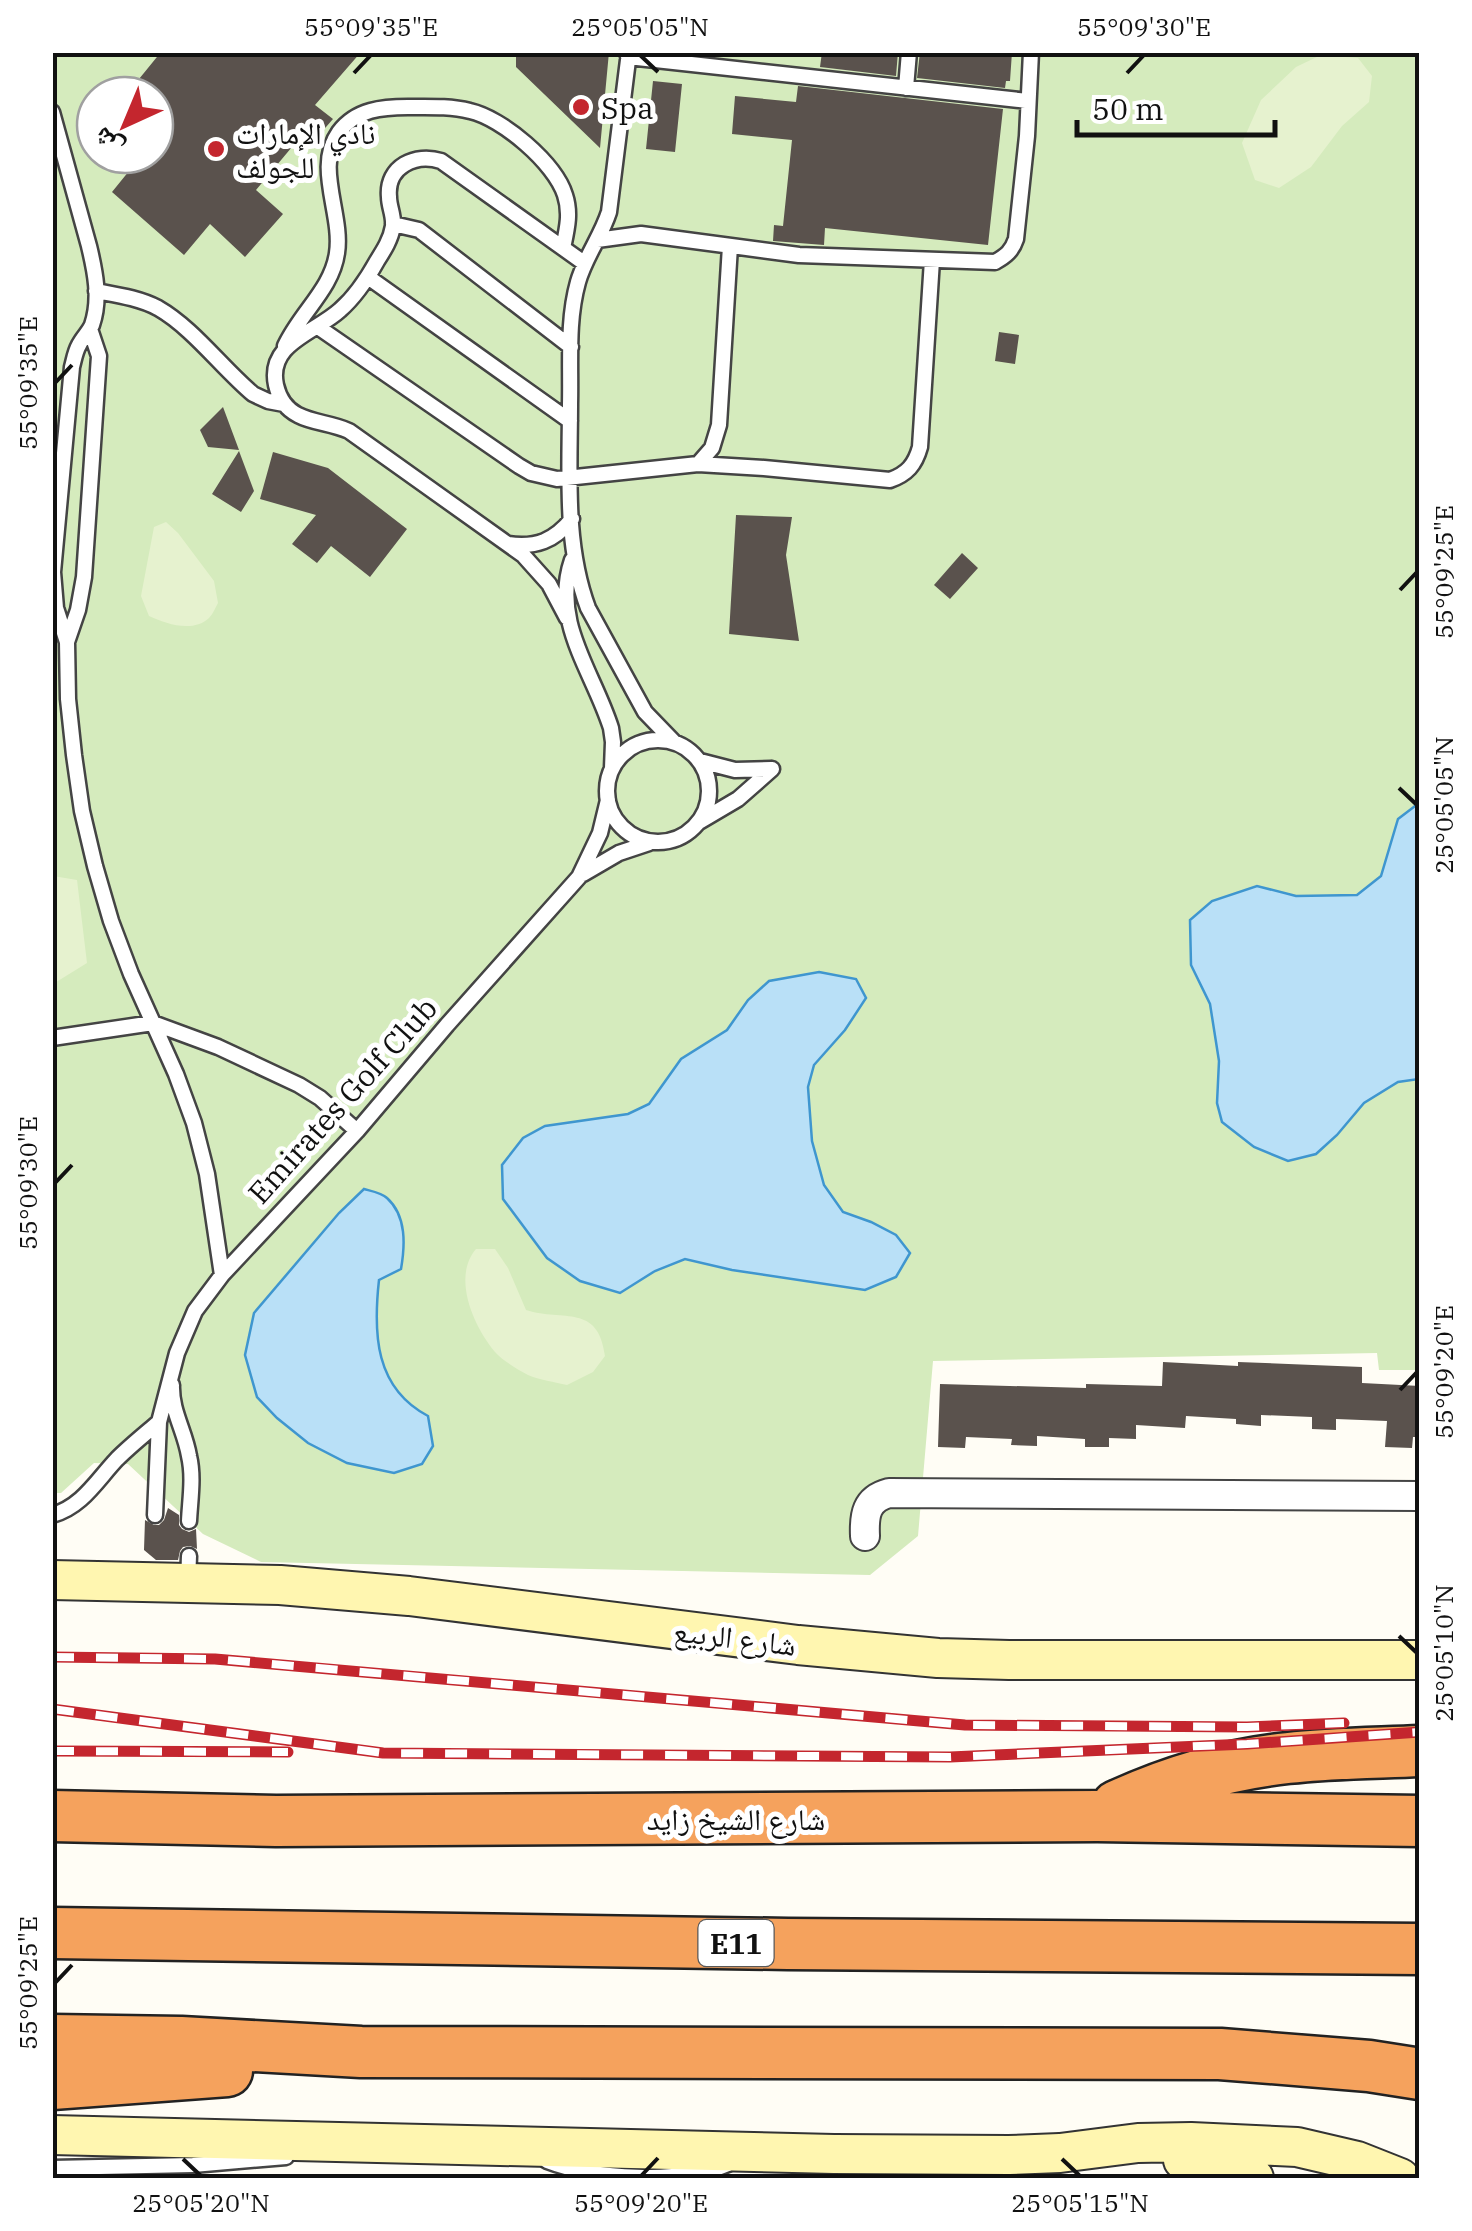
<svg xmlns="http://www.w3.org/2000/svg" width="1472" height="2231" font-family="'IBM Plex Serif','Noto Naskh Arabic',serif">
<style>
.green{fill:#d5ebbd;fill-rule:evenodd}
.pitch{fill:#e6f2cf}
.water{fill:#b9e0f7;stroke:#3f96cf;stroke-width:2.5}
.building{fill:#5a524d}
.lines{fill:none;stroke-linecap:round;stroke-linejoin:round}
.lane-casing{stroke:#444;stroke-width:19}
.street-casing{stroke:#444;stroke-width:32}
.secondary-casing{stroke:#333;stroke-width:42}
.highway-casing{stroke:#222;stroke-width:55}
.lane{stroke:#fff;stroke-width:14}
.street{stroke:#fff;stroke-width:28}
.secondary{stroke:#fff6b0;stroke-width:38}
.highway{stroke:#f5a25d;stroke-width:50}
.rail-casing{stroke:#c4262e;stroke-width:11}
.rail{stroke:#fff;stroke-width:8;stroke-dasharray:22;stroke-linecap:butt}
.ticks{fill:none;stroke:#111;stroke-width:4}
.poi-dot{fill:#c4262e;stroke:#fff;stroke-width:4}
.labels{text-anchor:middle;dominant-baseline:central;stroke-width:10;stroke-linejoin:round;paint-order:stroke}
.shield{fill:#fff;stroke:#585858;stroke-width:2.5}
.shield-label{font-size:28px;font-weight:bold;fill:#111}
.poi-label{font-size:30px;fill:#111;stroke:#fff;text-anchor:start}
.street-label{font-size:30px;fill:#111;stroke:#fff}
.neatline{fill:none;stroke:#111;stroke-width:4}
.ticks-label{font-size:25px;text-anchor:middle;fill:#111}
</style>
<rect width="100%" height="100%" fill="#fffdf5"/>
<path class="green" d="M 53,53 L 1419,53 L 1419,1370 L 1379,1370 L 1377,1353 L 933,1361 L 918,1536 L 870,1575 L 261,1562 L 203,1534 L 128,1464 L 94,1463 L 61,1493 L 53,1493 ZM 95,95 L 155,95 L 155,155 L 95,155 Z"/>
<path class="pitch" d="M 1321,55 L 1358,58 L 1372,76 L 1369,102 L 1342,126 L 1311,167 L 1279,188 L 1255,180 L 1242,143 L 1261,100 L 1296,67 Z
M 166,522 L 178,533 L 214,581 L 218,603 C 215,608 213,614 209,618 C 193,633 166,624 149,616 L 141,596 L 154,527 Z
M 53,876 L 77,880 L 87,963 L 53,984 Z
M 476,1249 L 495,1249 L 508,1268 L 526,1310 C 564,1322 598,1303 605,1356 L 593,1372 L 567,1385 C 555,1382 539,1380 528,1375 C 518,1370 502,1360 495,1352 C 473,1326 452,1277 476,1249 Z"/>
<path class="water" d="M 1419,803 L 1419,1079 L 1398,1082 L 1364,1103 L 1337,1135 L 1316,1154 L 1288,1161 L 1254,1147 L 1222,1122 L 1217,1103 L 1219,1061 L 1210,1004 L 1191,965 L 1190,920 L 1212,901 L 1257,886 L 1296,896 L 1357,895 L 1381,876 L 1398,819 Z
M 819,972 L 856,979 L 866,998 L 845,1030 L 814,1065 L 808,1087 L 812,1141 L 824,1185 L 843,1212 L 871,1222 L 896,1235 L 910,1253 L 896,1277 L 865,1290 L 732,1270 L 685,1259 L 655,1271 L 620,1293 L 580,1281 L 547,1258 L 503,1199 L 502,1165 L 523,1138 L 545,1126 L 628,1114 L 649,1104 L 681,1059 L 727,1030 L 748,1000 L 769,981 Z
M 364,1189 C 371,1191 382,1193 387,1198 C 407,1216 405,1246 401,1269 L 379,1280 C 373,1334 375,1388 428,1416 L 433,1446 L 422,1464 L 394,1473 L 347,1463 L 308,1443 L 277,1418 L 257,1397 L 245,1355 L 254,1313 L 339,1213 Z"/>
<path class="building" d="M 161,52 L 361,52 L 315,105 L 333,119 L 312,143 L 302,135 L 256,190 L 283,214 L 245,257 L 210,224 L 184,255 L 112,192 L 142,155 L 155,155 L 155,140 L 163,129 L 155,122 L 155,95 L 126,95 Z
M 516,52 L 609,52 L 600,148 L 516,67 Z
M 822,52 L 898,52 L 896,76 L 820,67 Z
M 920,52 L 1012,52 L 1010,81 L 1006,81 L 1005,88 L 917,78 Z
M 653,81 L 682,84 L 675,152 L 646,149 Z
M 798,86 L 1003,109 L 988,245 L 825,228 L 824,245 L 773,241 L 774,225 L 783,226 L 792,140 L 732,134 L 735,96 L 796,102 Z
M 999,332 L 1019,335 L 1015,364 L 995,361 Z
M 223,407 L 239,450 L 208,447 L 200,430 Z
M 239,451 L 254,491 L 241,512 L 212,494 Z
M 273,452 L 328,468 L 407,529 L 370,577 L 331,546 L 317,563 L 292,544 L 316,515 L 260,499 Z
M 736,515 L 792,517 L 786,555 L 799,641 L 729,634 Z
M 962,553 L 978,568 L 950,599 L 934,585 Z
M 1163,1362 L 1238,1366 L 1238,1362 L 1362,1367 L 1362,1383 L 1420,1386 L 1420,1437 L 1413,1437 L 1412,1448 L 1385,1447 L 1387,1421 L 1336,1419 L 1336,1430 L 1312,1429 L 1312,1417 L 1261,1415 L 1261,1426 L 1236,1424 L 1236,1419 L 1186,1416 L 1185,1428 L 1136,1425 L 1136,1439 L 1109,1438 L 1109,1447 L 1085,1447 L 1085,1439 L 1037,1436 L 1037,1446 L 1011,1445 L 1012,1439 L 966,1437 L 965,1448 L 938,1447 L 940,1384 L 1086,1388 L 1086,1384 L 1162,1386 Z
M 168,1508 L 179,1515 L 179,1525 L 182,1529 L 189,1532 L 196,1529 L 197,1549 L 190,1546 L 183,1547 L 180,1551 L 178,1560 L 156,1560 L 144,1550 L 145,1520 L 154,1525 L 159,1525 L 164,1520 Z"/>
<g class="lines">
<g class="lane-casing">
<path id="lane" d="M 629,52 L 609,212 C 601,237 585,257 578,282 C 567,321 571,363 570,404 C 570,471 564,544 588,608 L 645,712 L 674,742
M 628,57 L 1028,101
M 906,88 L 909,52
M 52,112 L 89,246 C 95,271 101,299 92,325 C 89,332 83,337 79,345 C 75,352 74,360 72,367 L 53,572 L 56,608 L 67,642 L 68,699 L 74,755 L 82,811 L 95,866 L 111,921 L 131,974 L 176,1074 L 194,1123 L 207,1174 L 222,1275
M 393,224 L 419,230 L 571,347
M 597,240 L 641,234 L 799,255 L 995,262 C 1006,256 1012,251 1016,239 L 1027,136 L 1031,52
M 368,277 L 570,421
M 96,291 C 117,295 139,298 158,308 C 193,328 222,368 253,394 L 268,401 L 284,404
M 318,327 L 519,466 L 531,473 L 557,479 L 698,464 L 764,468 L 890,480 C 907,474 915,465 920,447 L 932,260
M 285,346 C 300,313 332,289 337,253 C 343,214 314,167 339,132 C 356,109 383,107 408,107 C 429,107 450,106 470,111 C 502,118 555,163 565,195 C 571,213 567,229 563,248
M 698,464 L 712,448 L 719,425 L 730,246
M 508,544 C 536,548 554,541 572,519
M 572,560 C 551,622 593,671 611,728 L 613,742 L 612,768
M 567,618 L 549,584 L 523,555 L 349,431 C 332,423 313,423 298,415 C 286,409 279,398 276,385 C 267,343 315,333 340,310 C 356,296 367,279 377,261 C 384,250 391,239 393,226 C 394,215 389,207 389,197 C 386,166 416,153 441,161 L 584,263
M 67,642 L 78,610 L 84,577 L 99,356 L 90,329
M607 791a51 51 0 1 1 102 0a51 51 0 1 1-102 0Z
M 700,761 L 735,770 L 771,769
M 699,822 L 738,799 L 772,769
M 583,874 L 619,853 L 649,843
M 52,1038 L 153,1023 L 218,1047 L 299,1085 L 320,1098 L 357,1131
M 172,1385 C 171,1411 185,1431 189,1456 C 194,1477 190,1500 189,1521
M 52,1515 C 82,1507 97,1480 117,1459 C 130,1446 145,1434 159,1422
M 155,1515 L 159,1422 L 177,1353 L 195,1311 L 222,1275 L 357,1131 L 447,1025 L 579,877 L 600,833 L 608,800
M 188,1582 L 189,1556
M 547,2161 C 594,2179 681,2184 728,2164
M 52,2168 L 193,2165 L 286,2157"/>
</g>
<g class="street-casing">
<path id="street" d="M 865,1536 C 864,1515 866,1499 889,1493 L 1420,1496"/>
</g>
<g class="secondary-casing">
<path id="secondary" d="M 52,1580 L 280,1585 L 409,1596 L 798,1645 L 938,1658 L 1009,1660 L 1420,1660
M 52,2135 L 834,2154 L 1009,2155 L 1060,2153 L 1138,2143 L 1191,2142 L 1297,2147 L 1357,2161 L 1400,2178
M 1183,2160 L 1224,2167 L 1254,2178"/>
</g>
<g class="highway-casing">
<path id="highway" d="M 1117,1806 C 1171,1781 1229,1764 1288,1758 C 1331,1753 1376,1753 1420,1751
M 52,1816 L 276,1821 L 1097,1816 L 1420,1821
M 52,1933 L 788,1944 L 1420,1949
M 52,2040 L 181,2042 L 361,2052 L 1220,2054 L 1369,2066 L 1420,2074
M 52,2084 L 227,2071"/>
</g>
<use href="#lane" class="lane"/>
<use href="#street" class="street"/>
<use href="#secondary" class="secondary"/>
<use href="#highway" class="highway"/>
<g class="rail-casing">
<path id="rail" d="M 52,1657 L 215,1659 L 965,1725 L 1247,1727 L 1344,1723
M 52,1709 L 383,1753 L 950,1757 L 1247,1744 L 1420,1732
M 52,1751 L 288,1752"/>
</g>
<use href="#rail" class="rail"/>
</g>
<path class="ticks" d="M 640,55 L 658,72M 354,73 L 371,55M 1127,73 L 1144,55M 55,383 L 72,365M 1400,590 L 1417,572M 1399,788 L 1417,805M 55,1183 L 72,1165M 1400,1390 L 1417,1372M 1399,1636 L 1417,1653M 55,1983 L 72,1965M 183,2159 L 201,2176M 1062,2159 L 1080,2176M 641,2176 L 658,2158"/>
<g class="poi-dot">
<circle cx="581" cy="107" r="10"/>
<circle cx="216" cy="149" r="10"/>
</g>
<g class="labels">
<rect class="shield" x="698.5" y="1920" width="75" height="46" rx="8"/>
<g class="shield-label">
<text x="736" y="1943">E11</text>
</g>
<g class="poi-label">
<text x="601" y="107">Spa</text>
<text x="236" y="132">نادي الإمارات<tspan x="236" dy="34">للجولف</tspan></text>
</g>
<g class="street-label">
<text transform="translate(342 1100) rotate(-48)">Emirates Golf Club</text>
<text transform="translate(735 1637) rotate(7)">شارع الربيع</text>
<text x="736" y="1818">شارع الشيخ زايد</text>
</g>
</g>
<rect width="1472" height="2231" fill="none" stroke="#ffffff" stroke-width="110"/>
<g transform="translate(125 125) rotate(224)"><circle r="48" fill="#ffffff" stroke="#a0a0a0" stroke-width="2.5"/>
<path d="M0-8L18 38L0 25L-18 38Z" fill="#c4262e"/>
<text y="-15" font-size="28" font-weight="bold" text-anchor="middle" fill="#111111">ش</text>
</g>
<path d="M1077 120v15h198v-15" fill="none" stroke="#111111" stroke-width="5"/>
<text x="1092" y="120" font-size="30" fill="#111111" stroke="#ffffff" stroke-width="8" paint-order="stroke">50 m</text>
<rect x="55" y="55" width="1362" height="2121" class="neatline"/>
<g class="ticks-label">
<text x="371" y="36">55°09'35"E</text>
<text x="640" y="36">25°05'05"N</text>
<text x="1144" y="36">55°09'30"E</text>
<text transform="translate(28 383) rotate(-90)" y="9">55°09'35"E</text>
<text transform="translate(1444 572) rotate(-90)" y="9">55°09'25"E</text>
<text transform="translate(1444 805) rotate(-90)" y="9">25°05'05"N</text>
<text transform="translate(28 1183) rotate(-90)" y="9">55°09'30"E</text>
<text transform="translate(1444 1372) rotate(-90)" y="9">55°09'20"E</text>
<text transform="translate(1444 1653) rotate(-90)" y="9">25°05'10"N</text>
<text transform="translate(28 1983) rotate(-90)" y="9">55°09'25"E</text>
<text x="201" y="2212">25°05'20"N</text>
<text x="641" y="2212">55°09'20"E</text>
<text x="1080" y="2212">25°05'15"N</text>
</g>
</svg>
